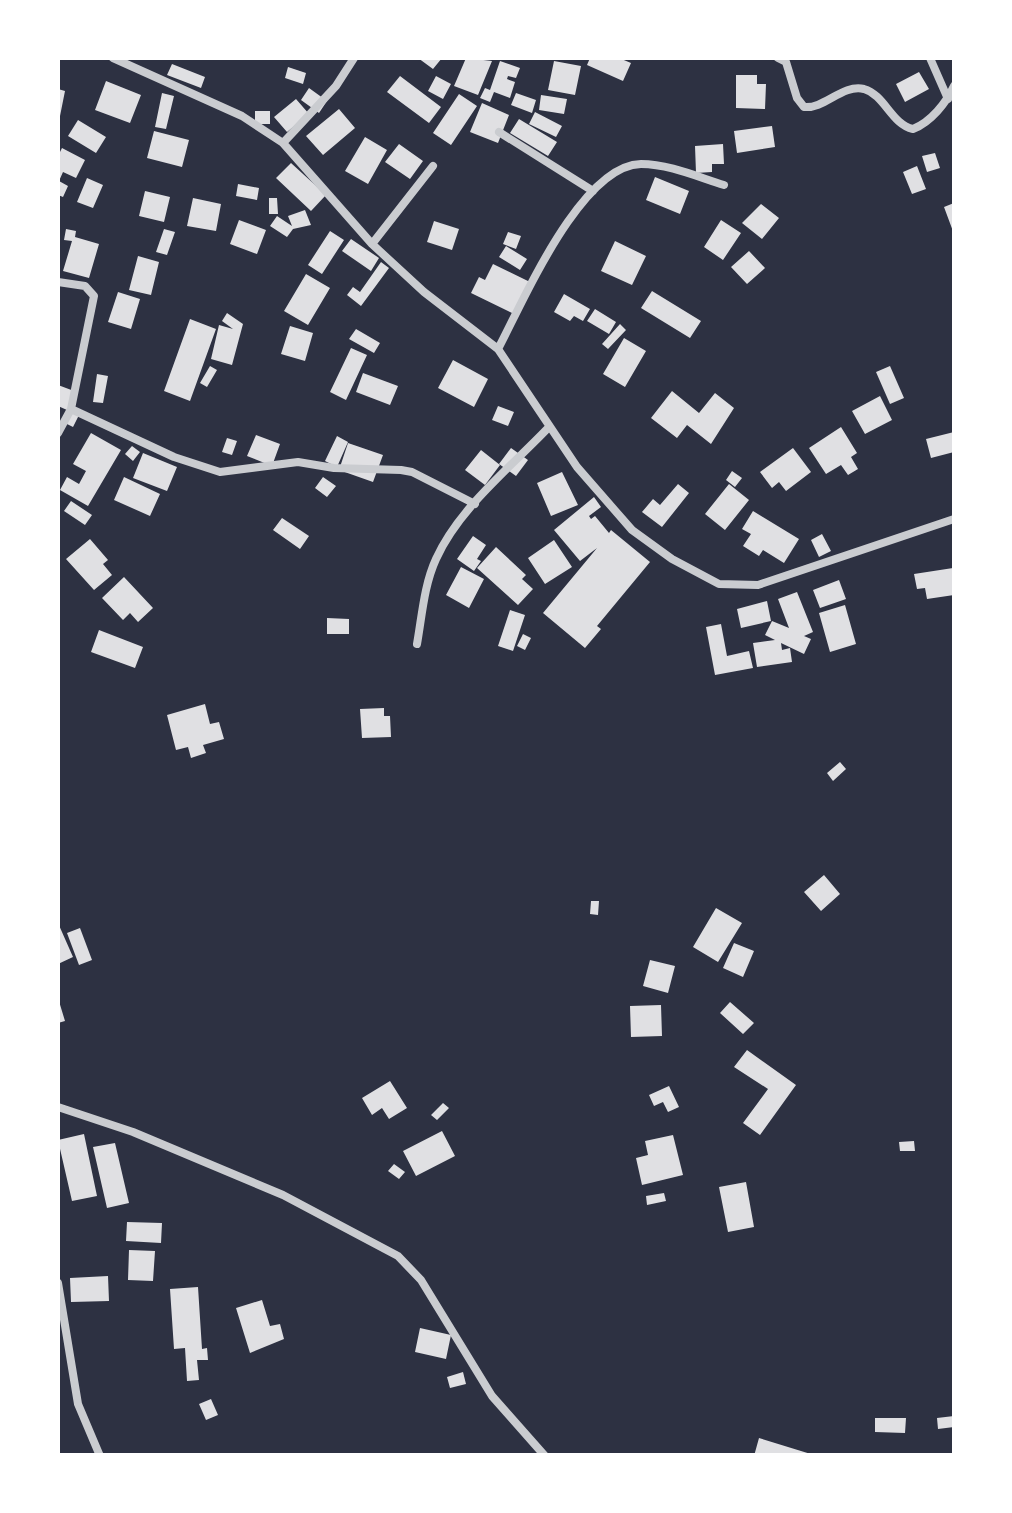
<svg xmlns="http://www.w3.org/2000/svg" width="1012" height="1513" font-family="'Alegreya Sans',sans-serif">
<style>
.building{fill:#e0e0e3}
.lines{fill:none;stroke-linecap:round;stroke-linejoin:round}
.minor{stroke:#caccd0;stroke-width:8}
</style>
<rect width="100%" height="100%" fill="#2d3142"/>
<path class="building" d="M 418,58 L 442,58 L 433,69 Z
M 466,58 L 492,61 L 478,95 L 454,86 Z
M 590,58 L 619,58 L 631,63 L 623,81 L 587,65 Z
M 500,61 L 520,68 L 516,78 L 508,76 L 507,79 L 515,82 L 510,98 L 494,92 L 490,102 L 480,98 L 485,88 L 490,90 Z
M 554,61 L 581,66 L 575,95 L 548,90 Z
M 172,64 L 205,77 L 201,88 L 167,75 Z
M 288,67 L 306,73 L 303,84 L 285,78 Z
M 919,72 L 929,89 L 905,102 L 896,84 Z
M 736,75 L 757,75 L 757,84 L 766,84 L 765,109 L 736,108 Z
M 400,76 L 441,107 L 429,123 L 387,92 Z
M 436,76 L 451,84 L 443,99 L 428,91 Z
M 106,81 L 141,95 L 130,123 L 95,110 Z
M 309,88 L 327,101 L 319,113 L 301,100 Z
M 58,89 L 65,91 L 59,121 L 58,121 Z
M 162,93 L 174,96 L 166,129 L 155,127 Z
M 516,93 L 536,100 L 532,113 L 511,105 Z
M 459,94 L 477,106 L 451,145 L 433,133 Z
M 541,95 L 567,99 L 564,114 L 539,110 Z
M 296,99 L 309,114 L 287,132 L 274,117 Z
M 482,103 L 509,115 L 498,143 L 470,132 Z
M 339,109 L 355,128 L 323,155 L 306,136 Z
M 255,111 L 270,111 L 270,124 L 255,124 Z
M 535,112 L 562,126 L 556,137 L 529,124 Z
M 519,119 L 557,142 L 548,156 L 510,133 Z
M 78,120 L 106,137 L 96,153 L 68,136 Z
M 772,126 L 775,147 L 737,153 L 734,131 Z
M 154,131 L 189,140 L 182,167 L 147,158 Z
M 365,137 L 387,150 L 368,184 L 345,171 Z
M 399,144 L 423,161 L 410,179 L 385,162 Z
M 723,144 L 724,164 L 712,164 L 712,172 L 696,173 L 695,146 Z
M 62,148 L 85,160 L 76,178 L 63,172 L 59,181 L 68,186 L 63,197 L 58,195 L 58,156 Z
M 935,153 L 940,168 L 927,172 L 922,156 Z
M 291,163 L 326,195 L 311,211 L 276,178 Z
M 917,166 L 926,189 L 912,194 L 903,172 Z
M 655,177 L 689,191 L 680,214 L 646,200 Z
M 87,178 L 103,185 L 93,208 L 77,202 Z
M 238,184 L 259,188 L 257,200 L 236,196 Z
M 145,191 L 170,197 L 164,222 L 139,216 Z
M 193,198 L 221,204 L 216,231 L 187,226 Z
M 269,198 L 277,198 L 278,214 L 269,214 Z
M 954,203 L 954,234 L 944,207 Z
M 761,204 L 779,218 L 762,239 L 742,223 Z
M 305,210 L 311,225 L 293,229 L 287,237 L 270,226 L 277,216 L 292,226 L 288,216 Z
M 239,220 L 266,230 L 257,254 L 230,244 Z
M 721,220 L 741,233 L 723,260 L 704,247 Z
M 434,221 L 459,229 L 452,250 L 427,242 Z
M 66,229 L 76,231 L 75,237 L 99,244 L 89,278 L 63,271 L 72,241 L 64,240 Z
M 164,229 L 175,232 L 167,255 L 156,252 Z
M 330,231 L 344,240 L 322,274 L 308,265 Z
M 508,232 L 521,236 L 516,249 L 503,244 Z
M 351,239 L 379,258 L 371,271 L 342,251 Z
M 615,241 L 646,256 L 632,285 L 601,271 Z
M 506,246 L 527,259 L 520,270 L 499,257 Z
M 749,251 L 765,268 L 747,284 L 731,267 Z
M 138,256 L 159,262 L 151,295 L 129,290 Z
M 381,262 L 389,268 L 361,306 L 347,295 L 353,287 L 360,292 Z
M 493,264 L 530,282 L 514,314 L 471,293 L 479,277 L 485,280 Z
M 306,274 L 330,288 L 308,325 L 284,311 Z
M 652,291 L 701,321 L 690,338 L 641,308 Z
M 118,292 L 140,299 L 131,329 L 108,322 Z
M 564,294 L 590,309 L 583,321 L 574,316 L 570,321 L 554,312 Z
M 595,309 L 616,322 L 609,334 L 587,321 Z
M 227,313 L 243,324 L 232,365 L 211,359 L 219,325 L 233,329 L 222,321 Z
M 190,319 L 216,329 L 190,401 L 164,391 Z
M 620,324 L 626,330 L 608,349 L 602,344 Z
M 290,326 L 313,333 L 305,361 L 281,354 Z
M 356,329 L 380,343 L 374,353 L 349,339 Z
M 624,338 L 646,351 L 625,387 L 603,374 Z
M 351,348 L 367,355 L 346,400 L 330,392 Z
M 453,360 L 488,379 L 474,407 L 438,388 Z
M 210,366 L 217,370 L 207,387 L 200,383 Z
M 890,366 L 904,398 L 890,404 L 876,372 Z
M 363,373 L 398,386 L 390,405 L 356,392 Z
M 97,374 L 108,376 L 103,403 L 93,402 Z
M 58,385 L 74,391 L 68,406 L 80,413 L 73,427 L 61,421 L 67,410 L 58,406 Z
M 672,391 L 699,413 L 715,393 L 734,408 L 711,444 L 687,425 L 677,438 L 651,418 Z
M 880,396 L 892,420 L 865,434 L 852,411 Z
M 498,406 L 514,412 L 508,426 L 492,420 Z
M 841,427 L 857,453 L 851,457 L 858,469 L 848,475 L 841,465 L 826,474 L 809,448 Z
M 954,432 L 954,452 L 931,458 L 926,439 Z
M 91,433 L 121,450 L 88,506 L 60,490 L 67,477 L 79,484 L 86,471 L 73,464 Z
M 256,435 L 280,444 L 272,466 L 247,456 Z
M 337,436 L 348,442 L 337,467 L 325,461 Z
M 227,438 L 237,441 L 232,455 L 222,452 Z
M 348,443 L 383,455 L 373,482 L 339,470 Z
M 132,446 L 140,452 L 133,461 L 125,454 Z
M 511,448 L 528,460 L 516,476 L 499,464 Z
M 793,448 L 811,472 L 786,491 L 779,482 L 772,488 L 760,472 Z
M 481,450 L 500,465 L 485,485 L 465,470 Z
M 143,453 L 177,467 L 167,491 L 133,478 Z
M 732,471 L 742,478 L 735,487 L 726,480 Z
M 562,472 L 578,505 L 551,516 L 537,483 Z
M 124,477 L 160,494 L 150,516 L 114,500 Z
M 323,477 L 336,486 L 327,497 L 315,488 Z
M 678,484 L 689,493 L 662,527 L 642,512 L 653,499 L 660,505 Z
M 729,484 L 749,500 L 725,530 L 705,514 Z
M 594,497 L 601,507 L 589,516 L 591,519 L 595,516 L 609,533 L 611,530 L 650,562 L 597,626 L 601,629 L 585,648 L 543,613 L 597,548 L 580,561 L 554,530 Z
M 71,501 L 92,515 L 85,525 L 64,511 Z
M 753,511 L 799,539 L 784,563 L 763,550 L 759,556 L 743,546 L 751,534 L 742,529 Z
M 282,518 L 309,536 L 300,549 L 273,530 Z
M 822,534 L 831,551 L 819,557 L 811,540 Z
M 473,536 L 486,545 L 477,559 L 481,561 L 474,571 L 457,559 Z
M 90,539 L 108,560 L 103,564 L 112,575 L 94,590 L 66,559 Z
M 554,540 L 572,567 L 545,584 L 528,558 Z
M 496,547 L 526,575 L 522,579 L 533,589 L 518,605 L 477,568 Z
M 461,567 L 484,579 L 469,608 L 446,595 Z
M 953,568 L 954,595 L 927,599 L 925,588 L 917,589 L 914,574 Z
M 124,577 L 153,608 L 138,622 L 130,613 L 123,620 L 102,598 Z
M 839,580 L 846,599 L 820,608 L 813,590 Z
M 797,592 L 813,632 L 804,636 L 811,639 L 804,654 L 781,643 L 782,650 L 790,648 L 792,662 L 757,667 L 753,643 L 775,640 L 765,635 L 772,621 L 789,628 L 778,599 Z
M 767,601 L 771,621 L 741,628 L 737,609 Z
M 845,605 L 856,644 L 830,652 L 819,613 Z
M 510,610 L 525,615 L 513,651 L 498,646 Z
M 327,618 L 349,619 L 349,634 L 327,634 Z
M 721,624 L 727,656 L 749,651 L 753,668 L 715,675 L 706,627 Z
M 99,630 L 143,647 L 135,668 L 91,652 Z
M 523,634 L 531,638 L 525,650 L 517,646 Z
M 205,704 L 210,724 L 219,722 L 224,739 L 203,745 L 206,753 L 191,758 L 188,747 L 176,750 L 167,715 Z
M 384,708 L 384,716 L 390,716 L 391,737 L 362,738 L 360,709 Z
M 840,762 L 846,769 L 833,781 L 827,773 Z
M 824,875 L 840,894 L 821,911 L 804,892 Z
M 591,901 L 599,901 L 598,915 L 590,914 Z
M 716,908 L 742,923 L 718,962 L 693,947 Z
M 58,923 L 73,957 L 58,964 Z
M 80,928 L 92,960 L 79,965 L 67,933 Z
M 734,943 L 754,951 L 743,977 L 723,968 Z
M 650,960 L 675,966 L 668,993 L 643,986 Z
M 58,998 L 65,1021 L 58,1023 Z
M 730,1002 L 754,1023 L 743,1034 L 720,1013 Z
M 661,1005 L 662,1036 L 631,1037 L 630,1006 Z
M 747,1050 L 796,1085 L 760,1135 L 743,1123 L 768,1089 L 734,1067 Z
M 390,1081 L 407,1108 L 389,1119 L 382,1108 L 372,1115 L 362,1098 Z
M 669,1086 L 679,1107 L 668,1112 L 663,1102 L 654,1106 L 649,1095 Z
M 443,1103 L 449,1108 L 437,1120 L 431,1115 Z
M 442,1131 L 455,1156 L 416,1176 L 403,1151 Z
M 84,1134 L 97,1196 L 72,1201 L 58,1140 Z
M 673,1135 L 683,1175 L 642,1185 L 636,1158 L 648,1155 L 645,1141 Z
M 914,1141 L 915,1151 L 900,1151 L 899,1142 Z
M 115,1143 L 129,1203 L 107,1208 L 93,1147 Z
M 394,1164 L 405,1172 L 399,1179 L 388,1171 Z
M 746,1182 L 754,1227 L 728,1232 L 719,1187 Z
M 664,1193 L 666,1201 L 647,1205 L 646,1196 Z
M 127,1222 L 162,1223 L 161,1243 L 126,1241 Z
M 129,1250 L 155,1251 L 153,1281 L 128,1280 Z
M 108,1276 L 109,1301 L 71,1302 L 70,1278 Z
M 198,1287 L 202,1349 L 207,1348 L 208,1360 L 197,1360 L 199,1380 L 187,1381 L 185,1348 L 174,1349 L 170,1289 Z
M 262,1300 L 270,1326 L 280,1324 L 284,1339 L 250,1353 L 236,1308 Z
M 420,1328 L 451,1335 L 446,1359 L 415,1352 Z
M 463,1372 L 466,1384 L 450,1388 L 447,1377 Z
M 211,1399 L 218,1415 L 206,1420 L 199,1404 Z
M 954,1416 L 954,1427 L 938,1429 L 937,1418 Z
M 875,1418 L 906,1418 L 905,1433 L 875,1432 Z
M 759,1438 L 814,1455 L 814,1456 L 754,1456 Z"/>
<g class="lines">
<path class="minor" d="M 113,58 L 242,116 L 283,143 L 372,244 L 424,292 L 498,349 L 577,467 L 632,530 L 672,559 L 719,584 L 758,585 L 954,519
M 778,58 L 786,62 L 797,98 L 804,107 C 825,109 842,84 864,89 C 885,95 891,124 913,129 C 931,122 946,103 954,86
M 930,58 L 948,99
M 499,132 L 593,191
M 283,143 L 336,86 L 354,58
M 372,244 L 433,166
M 58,282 L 85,286 L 94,296 L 71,409 L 58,433
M 498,349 C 523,302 581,165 641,164 C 669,164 698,177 724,185
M 71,409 L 174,457 L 220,472 L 298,462 L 334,468 L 401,470 L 412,472 L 475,504
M 417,644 C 422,616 424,585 436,559 C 459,508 511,467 549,427
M 58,1107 L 133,1132 L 283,1195 L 398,1256 L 421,1280 L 492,1396 L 545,1456
M 58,1283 L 78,1404 L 100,1456"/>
</g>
<rect width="1012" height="1513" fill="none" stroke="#ffffff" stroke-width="120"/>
</svg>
